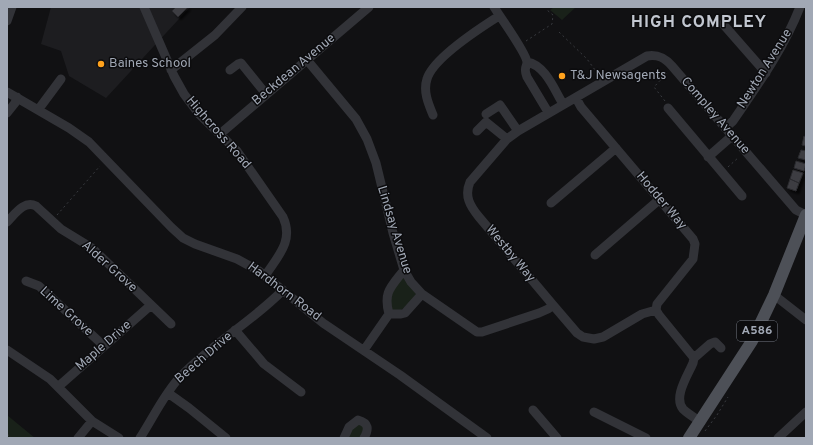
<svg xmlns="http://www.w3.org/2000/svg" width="813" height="445" font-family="Overpass,sans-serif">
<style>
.built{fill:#1d1d20}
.green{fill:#192119}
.building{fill:#3d3e43;stroke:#2b2b2f;filter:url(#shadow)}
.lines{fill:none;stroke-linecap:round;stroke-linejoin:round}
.path{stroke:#383a3f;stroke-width:1;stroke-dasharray:2 3;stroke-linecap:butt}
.minor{stroke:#323338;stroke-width:9}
.major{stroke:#4d5057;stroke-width:12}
.poi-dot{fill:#ffa21d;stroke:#0c0c0e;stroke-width:1.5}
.labels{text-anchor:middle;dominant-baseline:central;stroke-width:3;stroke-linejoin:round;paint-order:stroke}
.shield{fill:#0c0c0e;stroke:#747983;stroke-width:1}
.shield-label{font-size:12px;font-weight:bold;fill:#a1a8b5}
.poi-label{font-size:13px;fill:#a1a8b5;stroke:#0c0c0e;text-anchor:start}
.street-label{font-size:13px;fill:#a1a8b5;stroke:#0c0c0e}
.district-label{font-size:17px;font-weight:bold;letter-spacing:1px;fill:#c2c7d0;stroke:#0c0c0e}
</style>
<defs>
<filter id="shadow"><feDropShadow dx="3" dy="3" stdDeviation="1" flood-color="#0009"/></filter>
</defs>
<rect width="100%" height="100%" fill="#111113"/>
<path class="built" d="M 51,7 L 190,7 L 106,98 L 69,76 L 61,51 L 41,44 Z"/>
<path class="green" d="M 554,7 L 576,7 L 562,20 L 550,10 Z
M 404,270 L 422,294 L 396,314 L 386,304 Z
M 7,415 L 35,438 L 7,438 Z
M 364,421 L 364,438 L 345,438 L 349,427 Z"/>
<path class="building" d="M 176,7 L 188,7 L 178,17 L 172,11 Z
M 804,136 L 806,137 L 806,146 L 802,145 Z
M 801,150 L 806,151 L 806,160 L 798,158 Z
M 796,161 L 806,164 L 804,171 L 794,168 Z
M 793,170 L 803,173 L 799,183 L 790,179 Z
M 790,179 L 799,183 L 796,191 L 787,188 Z"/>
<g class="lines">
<path class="path" d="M 559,32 L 587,59 L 598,74
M 526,41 L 552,24 L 553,15 L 547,10 L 547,7
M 665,101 L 654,87 L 667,73
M 728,167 L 739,157
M 57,215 L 100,166
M 705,431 L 717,415 L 728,397
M 7,434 L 12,438"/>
<path class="minor" d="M 144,7 L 174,76 L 184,94 L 199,114 L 237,151 L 283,217 C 294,241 278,256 265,276
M 494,7 C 500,17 526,52 527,62 C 527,68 523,67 527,77 L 548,112
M 7,21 L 12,7
M 723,24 L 766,73
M 307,60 L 356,119 L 367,139 L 376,163 L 393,233 L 404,270 L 411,282 L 422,294 L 477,332 L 482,332 L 539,313 L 548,309 L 553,305
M 527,62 C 545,65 554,89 563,104
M 171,70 L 215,35 L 242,7
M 230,70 L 238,64 L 241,63 L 266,94
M 7,92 L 69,128 L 89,142 L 171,227 L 183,238 L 195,244 L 237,259 L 259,271 L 323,323 L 400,375 L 487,438
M 576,98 L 581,107 L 693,239 L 695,244 L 693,259 L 657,304 L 656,310
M 668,108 L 742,196
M 38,110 L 61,79
M 7,113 L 15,103 L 17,97
M 486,114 L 500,105 L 518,131
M 433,115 C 428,103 423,91 427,79 C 433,58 480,28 499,16
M 725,128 L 733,121 C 759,83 783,50 800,7
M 477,131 L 486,122 L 507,139
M 220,134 L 369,7
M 708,157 L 732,136
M 551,203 L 616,148
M 7,222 C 15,214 24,200 36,206 L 61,229 L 92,248 L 171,324
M 595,255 L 660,199
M 26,281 L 39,286 L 104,346
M 774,295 L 806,320
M 656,310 L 642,314 L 603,337 L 594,339 L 583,337 L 577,333 L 553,305 L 479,217 C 470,206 464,196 470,182 L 507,139 L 518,131 L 647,56 C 658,54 665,58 672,66 L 796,210 L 806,215
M 656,310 L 659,315 L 694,358 L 693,363 C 688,375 673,397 683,409 C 688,414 695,418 701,422
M 389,314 L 401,314 L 405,313 L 422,294
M 235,330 L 264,364 L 301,392
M 7,350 L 50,379 L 92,421 L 119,438
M 364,350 L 389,314 C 383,292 391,287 404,270
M 694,358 L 710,344 L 715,342 L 721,348
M 59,386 L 151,305
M 168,393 L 189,408 L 226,438
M 533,410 L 557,438
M 594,412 L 646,438
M 78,438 L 92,421
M 140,438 C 153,418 164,394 180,377 C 211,344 252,322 283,290
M 344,438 L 349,427 L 358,420 C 369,423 369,429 364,438
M 778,438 L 806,412"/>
<path class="major" d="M 689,438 L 752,341 L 774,295 L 806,215"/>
</g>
<g class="poi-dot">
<circle cx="101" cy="64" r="4"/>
<circle cx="562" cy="76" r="4"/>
</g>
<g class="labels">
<rect class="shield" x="737" y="321" width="40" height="20" rx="3"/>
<g class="shield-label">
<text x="757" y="331">A586</text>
</g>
<g class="poi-label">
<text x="109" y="64">Baines School</text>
<text x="570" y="76">T&amp;J Newsagents</text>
</g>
<g class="street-label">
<text transform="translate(765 69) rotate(-58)">Newton Avenue</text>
<text transform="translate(294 70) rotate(-40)">Beckdean Avenue</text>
<text transform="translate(715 116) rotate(49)">Compley Avenue</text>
<text transform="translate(218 133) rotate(49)">Highcross Road</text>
<text transform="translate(661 201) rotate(50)">Hodder Way</text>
<text transform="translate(394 230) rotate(73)">Lindsay Avenue</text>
<text transform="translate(510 254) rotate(50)">Westby Way</text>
<text transform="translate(109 267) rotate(42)">Alder Grove</text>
<text transform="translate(284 292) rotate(37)">Hardhorn Road</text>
<text transform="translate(66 312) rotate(42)">Lime Grove</text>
<text transform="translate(104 346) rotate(-41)">Maple Drive</text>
<text transform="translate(204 358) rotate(-41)">Beech Drive</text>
</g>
<g class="district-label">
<text x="699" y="23">HIGH COMPLEY</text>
</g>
</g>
<rect width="813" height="445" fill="none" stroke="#a1a8b5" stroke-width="16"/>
</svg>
